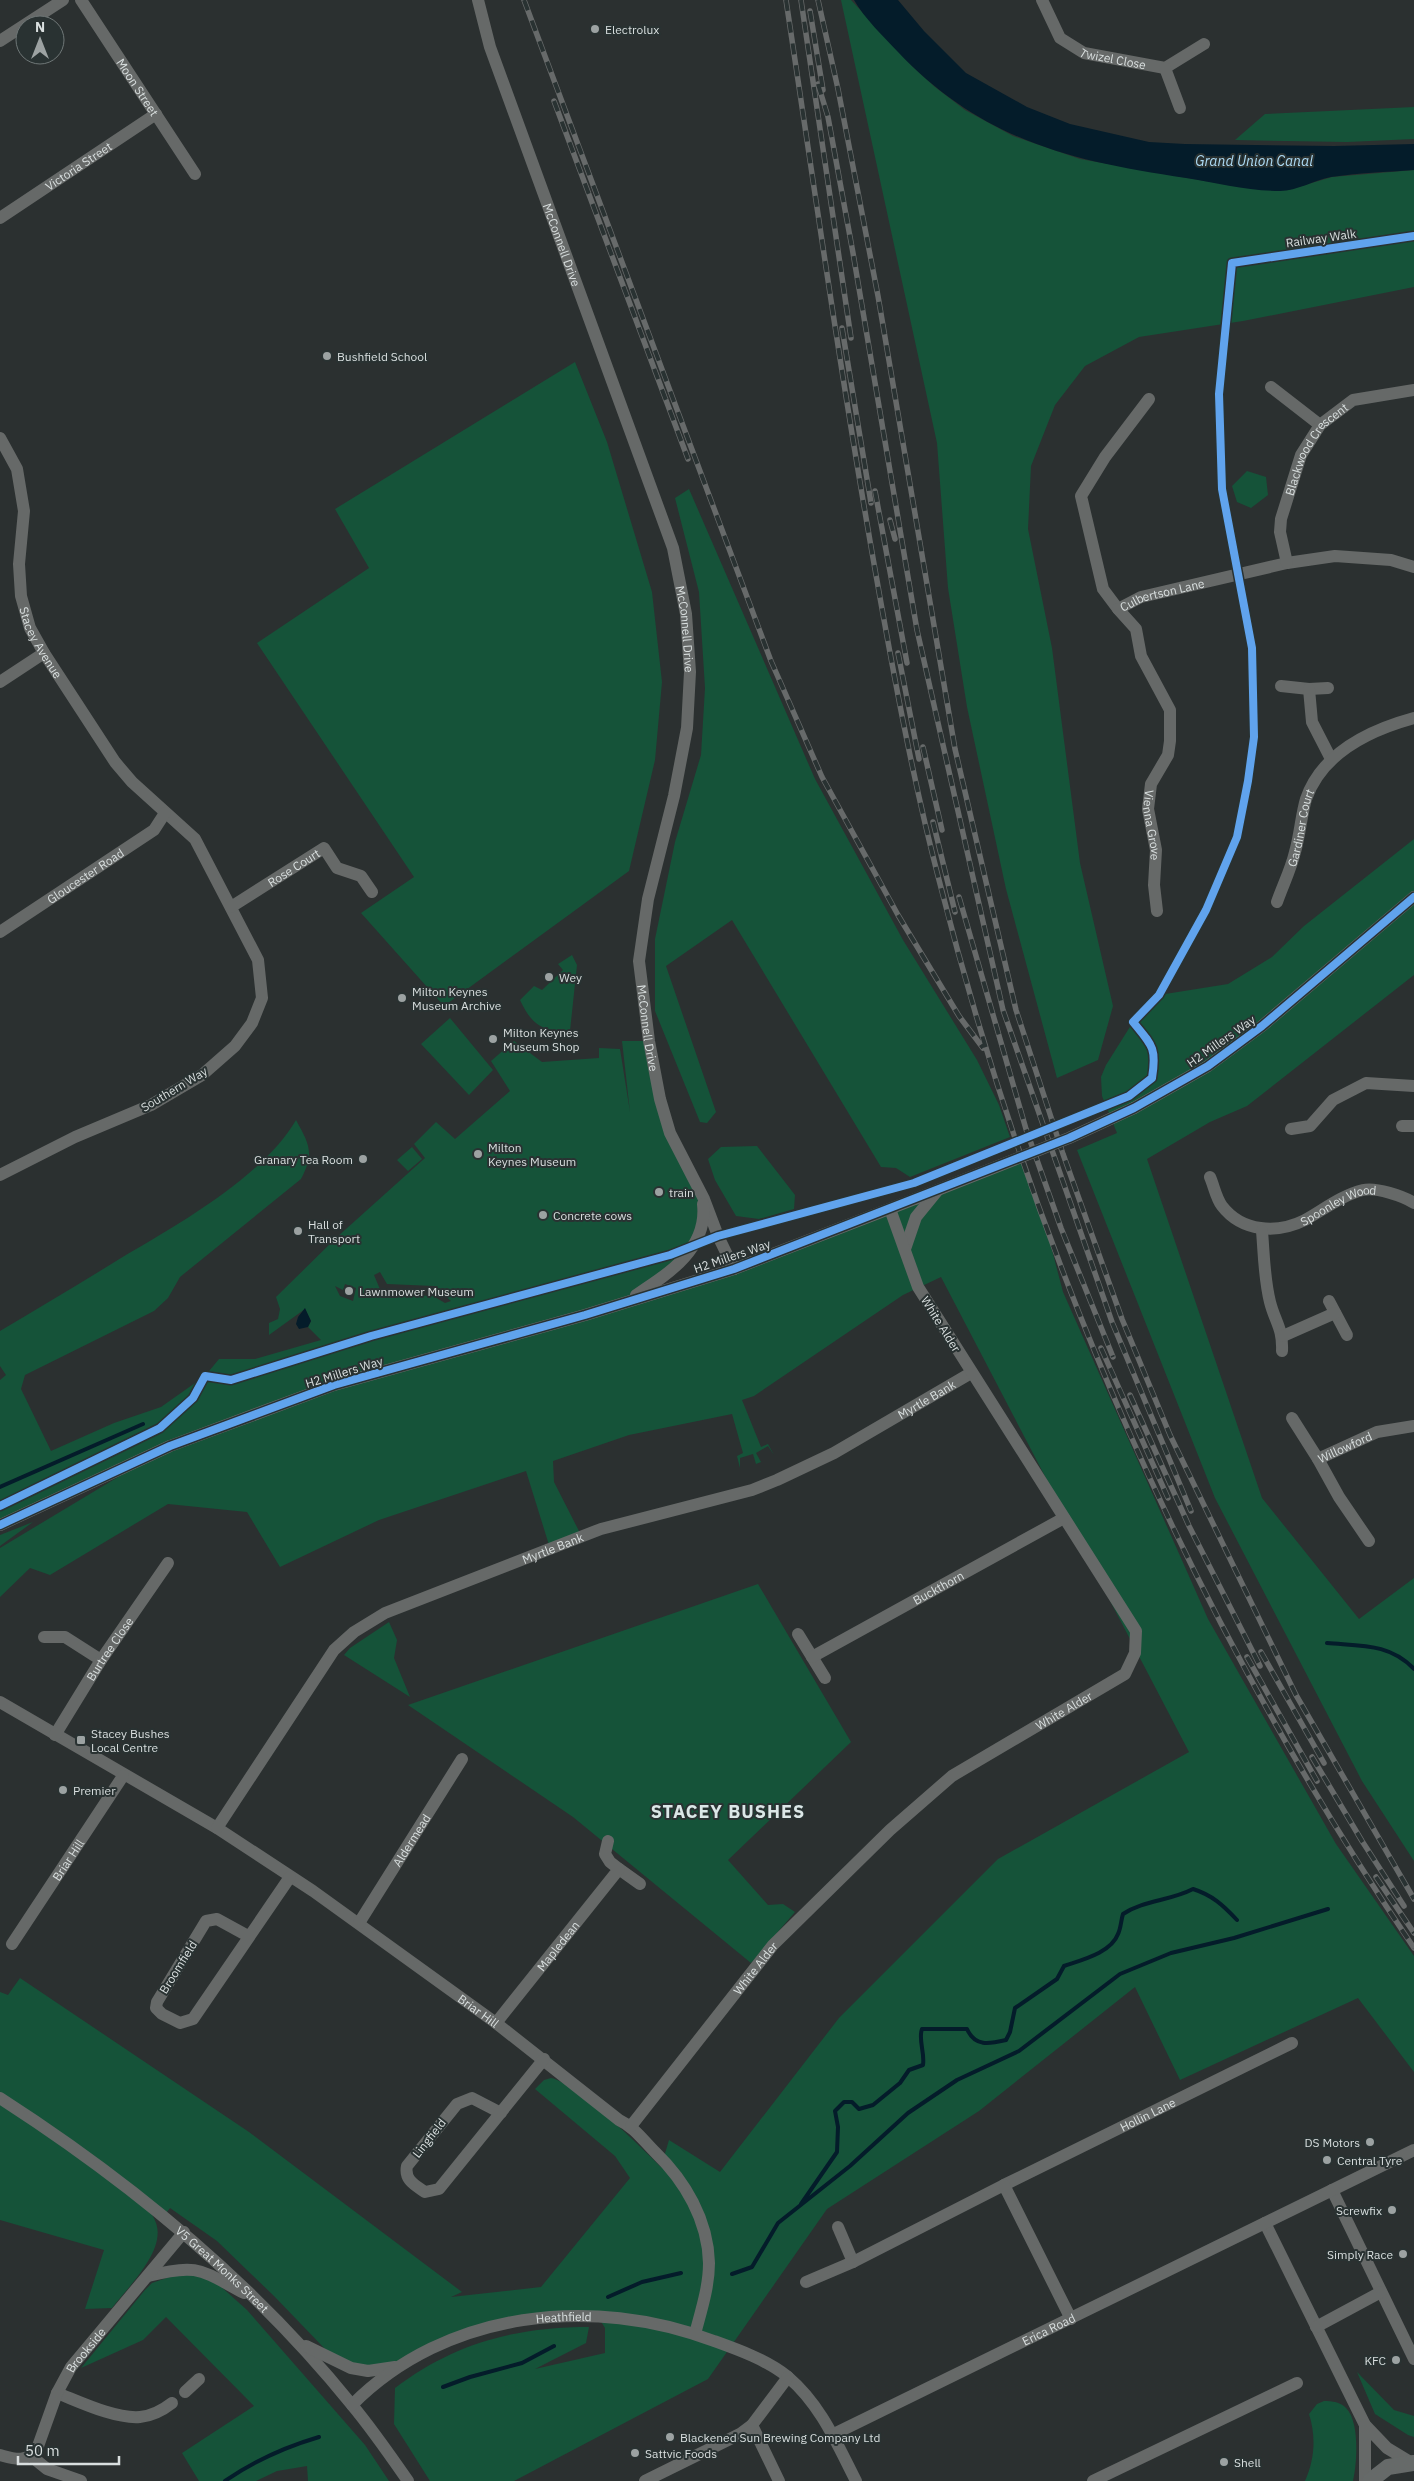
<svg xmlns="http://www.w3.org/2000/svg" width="1414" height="2481" font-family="'IBM Plex Sans',sans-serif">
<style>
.green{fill:#155339;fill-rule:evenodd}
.water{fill:#041c2a}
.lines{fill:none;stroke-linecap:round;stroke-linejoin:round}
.stream{stroke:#041c2a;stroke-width:4}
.minor{stroke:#666968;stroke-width:12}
.major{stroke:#666a69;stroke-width:16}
.rail-casing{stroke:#676a6a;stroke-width:5.5}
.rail{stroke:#293232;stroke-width:4;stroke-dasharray:11;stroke-linecap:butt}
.minor-bridge{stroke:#666968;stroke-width:12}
.cycleway-casing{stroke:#293232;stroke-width:11}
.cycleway{stroke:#60a3ed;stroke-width:8}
.poi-dot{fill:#9ca2a2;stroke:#293232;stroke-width:2}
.labels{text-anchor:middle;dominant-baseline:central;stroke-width:4;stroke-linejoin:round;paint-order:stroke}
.poi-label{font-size:12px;fill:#d9dfdf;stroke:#293232;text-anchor:start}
.street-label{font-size:12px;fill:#d9dfdf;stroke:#293232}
.water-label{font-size:14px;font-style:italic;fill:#addbf5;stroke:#293232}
.district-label{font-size:18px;font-weight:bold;letter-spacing:1px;fill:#dbe7e7;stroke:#293232}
</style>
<rect width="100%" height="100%" fill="#2b3030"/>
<path class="green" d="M 841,0 L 851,0 L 913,67 L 935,87 L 965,110 L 1013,136 L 1080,159 L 1205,181 L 1288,190 L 1332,177 L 1414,170 L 1414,287 L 1243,321 L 1139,337 L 1085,366 L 1055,405 L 1031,466 L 1028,529 L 1052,648 L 1080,863 L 1113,1006 L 1098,1060 L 1057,1078 L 1006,889 L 967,707 L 948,588 L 937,443 Z
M 1414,107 L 1414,139 L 1347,142 L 1235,140 L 1265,114 Z
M 575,362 L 607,442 L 652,592 L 662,682 L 655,760 L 629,871 L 444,1006 L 361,913 L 414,877 L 257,643 L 369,568 L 335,509 Z
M 1247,471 L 1266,477 L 1268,495 L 1251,508 L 1237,502 L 1232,486 Z
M 689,489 L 815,779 L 903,940 L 977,1060 L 999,1105 L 1010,1137 L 910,1177 L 896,1168 L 881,1167 L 732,920 L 666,966 L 716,1112 L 707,1123 L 700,1122 L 655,1011 L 655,939 L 675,842 L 701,755 L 705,688 L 699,592 L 675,498 Z
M 1414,839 L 1414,975 L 1247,1106 L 1210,1122 L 1147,1159 L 1262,1498 L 1359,1619 L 1414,1578 L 1414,1861 L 1362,1781 L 1215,1498 L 1077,1150 L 1117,1133 L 1102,1096 L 1101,1077 L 1106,1065 L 1133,1022 L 1159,995 L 1228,984 L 1272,957 L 1304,926 Z
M 572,955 L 577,965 L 570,1031 C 541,1031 532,1025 520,1000 L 534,986 L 542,990 L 563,970 L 558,964 Z
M 450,1018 L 493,1070 L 469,1095 L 421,1044 Z
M 514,1041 L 542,1062 L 599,1058 L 599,1048 L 620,1049 L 630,1112 L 622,1041 L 649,1041 L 660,1099 L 701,1194 L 695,1246 L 626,1302 L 1021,1158 L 1048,1235 L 1063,1292 L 1208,1619 L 1336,1844 L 1414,1956 L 1414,2072 L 1358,1998 L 1180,2080 L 1135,1987 L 979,2111 L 827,2209 L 708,2379 L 514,2481 L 430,2481 L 394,2424 L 395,2388 C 454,2343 516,2327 589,2327 L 586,2343 L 535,2369 L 605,2353 L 605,2328 L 597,2315 L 482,2328 L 396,2367 L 368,2371 L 326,2350 L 274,2296 L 217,2241 L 170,2208 L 164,2216 L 137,2194 C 142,2203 153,2213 156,2223 C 166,2251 128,2287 112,2308 L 85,2309 L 104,2250 L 0,2220 L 0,1992 L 8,1995 L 20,1978 L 249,2132 L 462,2292 L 451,2297 L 541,2287 L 630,2178 L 615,2156 L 535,2089 L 544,2080 L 551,2078 C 575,2082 641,2147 661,2167 L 669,2140 L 720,2172 L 839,2018 L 998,1859 L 1189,1752 L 941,1277 L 903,1295 L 754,1396 L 742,1400 L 761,1447 L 768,1444 L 774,1455 L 768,1446 L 756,1453 L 761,1462 L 756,1464 L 753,1454 L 740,1458 L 740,1468 L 737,1456 L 743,1453 L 732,1414 L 629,1435 L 553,1461 L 554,1482 L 580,1533 L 549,1545 L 526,1471 L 379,1520 L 280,1567 L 247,1512 L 168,1504 L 50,1575 L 30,1568 L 0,1597 L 0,1548 L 163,1450 L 0,1525 L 0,1380 L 6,1375 L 0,1366 L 0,1331 C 40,1307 81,1283 121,1258 C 176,1226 264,1176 296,1120 C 309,1144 315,1153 301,1179 L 180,1277 L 168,1298 L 154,1311 L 25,1375 L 21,1389 L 51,1451 L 114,1423 L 161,1407 L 205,1376 L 219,1359 L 255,1359 L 321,1340 L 308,1327 L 311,1321 L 305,1309 L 269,1335 L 269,1323 L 278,1319 L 280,1309 L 276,1297 L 336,1238 L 425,1158 L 414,1144 L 436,1122 L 455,1139 L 510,1091 L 491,1061 ZM 380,1272 L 387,1284 L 434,1286 L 451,1301 L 445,1303 L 433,1296 L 382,1294 L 374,1275 ZM 345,1284 L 356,1288 L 353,1301 L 340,1296 L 335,1286 L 343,1290 Z
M 757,1146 L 795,1195 L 794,1209 L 759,1219 L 736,1216 L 715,1180 L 708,1159 L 721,1147 Z
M 412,1147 L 422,1159 L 408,1171 L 397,1160 Z
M 33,1522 L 0,1546 L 0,1535 Z
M 758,1584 L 851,1742 L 728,1860 L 768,1905 L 783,1904 L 795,1912 L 751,1963 L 573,1817 L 408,1705 Z
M 389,1622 L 397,1640 L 394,1658 L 410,1697 L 344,1655 L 350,1648 Z
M 181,2273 L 194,2273 L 218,2284 L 247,2310 L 365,2445 L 389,2481 L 308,2481 L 307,2466 L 277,2471 L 256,2481 L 199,2481 L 182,2453 L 254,2406 L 166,2317 L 143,2340 L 81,2368 L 145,2290 L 152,2283 Z
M 1357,2372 L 1394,2410 L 1414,2416 L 1414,2437 L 1408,2435 L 1375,2414 Z
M 1324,2401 C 1332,2401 1341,2402 1346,2408 C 1360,2422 1357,2463 1353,2481 L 1305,2481 C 1315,2459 1316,2436 1309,2414 L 1317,2404 Z"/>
<path class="water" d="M 854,0 L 898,0 L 924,31 L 966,73 L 1027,107 L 1070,124 L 1149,142 L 1185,144 L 1334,146 L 1414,144 L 1414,170 C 1386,172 1358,173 1331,177 C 1314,180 1297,191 1280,191 C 1249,191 1217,183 1186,178 C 1070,161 982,140 898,52 C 883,36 865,19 854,0 Z
M 305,1308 L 311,1321 L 308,1327 L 299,1329 L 296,1324 L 298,1317 Z"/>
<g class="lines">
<path class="stream" d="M 0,1487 L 143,1424
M 1327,1643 C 1360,1646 1390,1643 1414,1669
M 801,2204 L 837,2152 L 838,2127 L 835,2111 L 844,2102 L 852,2102 L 859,2109 L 873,2105 L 900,2083 L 909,2070 L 923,2065 C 925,2053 918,2039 922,2029 L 967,2029 C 975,2047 989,2044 1006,2040 L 1010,2032 L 1015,2008 L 1057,1979 L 1064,1966 C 1081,1960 1111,1953 1118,1934 C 1121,1928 1121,1920 1123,1914 C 1144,1900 1170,1901 1193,1889 C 1212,1895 1223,1905 1237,1920
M 732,2274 L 752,2267 L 778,2223 L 850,2166 L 908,2113 L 957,2080 L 1019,2051 L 1120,1974 L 1171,1953 L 1234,1938 L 1328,1909
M 608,2297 L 642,2282 L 681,2273
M 443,2387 L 470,2377 L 522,2363 L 554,2346
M 225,2481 C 254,2461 285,2447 319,2437"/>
<g class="minor">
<path id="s1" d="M 81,0 L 195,174"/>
<path id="s2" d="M 478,0 L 490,47 L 673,548 L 686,614 L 690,672 L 687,728 L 674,796 L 648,899 L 639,961 L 649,1041 L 660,1099 L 670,1133 L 704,1199 L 718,1236 L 734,1269"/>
<path id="s3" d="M 1042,0 L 1060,38 L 1084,53 L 1165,68 L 1204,44"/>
<path d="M 0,41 L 63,0"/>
<path d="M 1165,68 L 1180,108"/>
<path id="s4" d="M 0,218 L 156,114"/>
<path d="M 1271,387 L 1320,425"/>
<path id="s5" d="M 1149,399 L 1105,457 L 1081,496 L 1103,589 L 1118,609 L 1141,597 L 1287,563 L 1335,556 L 1391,560 L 1414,567"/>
<path id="s6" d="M 0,438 L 17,469 L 24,511 L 19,564 L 21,596 L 30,628 L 44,653 L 115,762 L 132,782 L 195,839 L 258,960 L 262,998 L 252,1023 L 235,1046 L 202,1075 L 151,1105 L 75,1137 L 0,1175"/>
<path id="s7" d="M 1287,563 L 1280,532 L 1281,519 L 1301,455 L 1320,425 L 1353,400 L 1414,390"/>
<path id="s8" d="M 1118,609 L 1136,629 L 1141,656 L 1170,710 L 1170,741 L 1168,755 L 1151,784 L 1148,809 L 1156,850 L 1154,885 L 1157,911"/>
<path d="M 0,682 L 44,653"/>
<path d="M 1281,686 L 1309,689 L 1328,688"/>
<path d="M 1309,689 L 1312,722 L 1331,759"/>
<path id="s9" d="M 1277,902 C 1283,885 1291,869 1295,852 C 1300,835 1301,816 1306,799 C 1322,753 1370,730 1414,718"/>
<path id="s10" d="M 231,907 L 324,848 L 337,868 L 361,876 L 372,892"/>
<path id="s11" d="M 0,932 L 154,830 L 165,813"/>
<path d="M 1134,1108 L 1208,1066 L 1262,1026 L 1414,897"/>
<path d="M 1402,1126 L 1414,1126"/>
<path d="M 1291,1129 L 1310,1126 L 1333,1100 L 1366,1083 L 1414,1086"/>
<path id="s12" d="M 1210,1177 C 1214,1186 1216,1198 1222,1206 C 1242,1232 1277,1234 1305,1220 C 1323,1210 1342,1195 1363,1190 C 1376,1187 1403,1196 1414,1203"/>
<path d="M 1262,1231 C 1264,1254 1264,1278 1270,1302 C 1275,1322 1283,1328 1282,1351"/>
<path d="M 905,1249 L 916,1217 L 938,1190"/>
<path d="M 636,1295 C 668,1274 708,1249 703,1204"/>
<path d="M 1329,1301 L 1347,1335"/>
<path d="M 1283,1336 L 1335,1313"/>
<path d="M 1292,1418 L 1318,1459"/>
<path d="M 0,1525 L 170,1446 L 334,1385 L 585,1315 L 734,1269 L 915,1199"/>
<path id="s13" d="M 1369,1541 L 1339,1497 L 1318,1459 L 1377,1432 L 1414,1426"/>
<path d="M 798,1634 L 825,1678"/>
<path d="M 44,1637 L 65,1637 L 101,1660"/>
<path id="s14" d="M 812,1657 L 1064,1518"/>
<path id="s15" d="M 0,1702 L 217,1828 L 313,1891 L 496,2023 L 619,2120 C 634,2127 643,2140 655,2152 C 685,2181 708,2220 709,2263 C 709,2287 701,2311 695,2334"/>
<path id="s16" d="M 55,1735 L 101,1660 L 168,1563"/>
<path id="s17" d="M 217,1828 L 334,1650 L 354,1632 L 385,1613 L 601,1529 L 752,1490 L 777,1480 L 834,1453 L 971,1373"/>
<path d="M 619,1869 L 640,1884"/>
<path id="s18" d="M 359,1923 L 462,1759"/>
<path d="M 248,1936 L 217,1919 L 206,1921 L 157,2002 L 156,2008 L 162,2014 L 180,2023 L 193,2019 L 290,1877"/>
<path id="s19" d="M 12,1944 L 123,1776"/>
<path id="s20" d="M 496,2023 L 619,1869 L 610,1862 L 605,1854 L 608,1841"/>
<path id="s21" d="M 0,2098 C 132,2183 253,2282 352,2405 C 372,2429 390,2455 408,2481"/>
<path d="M 501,2113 L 472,2098 L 457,2104 L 407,2166 C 404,2180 415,2185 425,2192 L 439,2189 L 544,2059"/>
<path id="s22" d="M 631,2126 L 773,1945 L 890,1830 L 952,1776 L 1125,1674 L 1135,1653 L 1136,1631 L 918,1287 L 890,1209"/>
<path id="s23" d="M 1004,2185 L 1292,2043"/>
<path d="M 1332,2190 L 1414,2359"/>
<path d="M 1265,2223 L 1365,2425 L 1387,2448 L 1412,2463"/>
<path d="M 838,2227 L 853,2262"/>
<path d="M 148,2276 C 198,2263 201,2270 244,2293"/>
<path d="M 806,2282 L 853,2262 L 1004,2185 L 1071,2319"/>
<path d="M 1316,2327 L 1381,2292"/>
<path d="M 306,2346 L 351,2368 L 368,2371 L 395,2367"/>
<path d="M 185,2392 L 199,2379"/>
<path d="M 57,2393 C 80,2402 115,2419 140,2417 C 151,2416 163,2410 172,2403"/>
<path id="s24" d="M 352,2405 C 446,2310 593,2295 714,2341 C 739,2350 767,2360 788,2377 C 821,2405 837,2444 856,2481"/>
<path d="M 752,2425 L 779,2481"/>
<path d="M 1365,2425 L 1365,2481"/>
<path id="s25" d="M 832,2435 L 1414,2150"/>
<path id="s26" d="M 0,2455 C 15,2459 26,2463 37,2449 L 57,2393 L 71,2367 L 184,2232"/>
<path d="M 31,2456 L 47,2469 L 81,2481"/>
<path d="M 645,2481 L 740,2434 L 752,2425 L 788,2377"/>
<path d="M 1093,2481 L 1297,2383"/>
</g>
<path class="major" d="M 1370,2481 L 1388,2467 L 1414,2463"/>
<g class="rail-casing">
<path id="rail" d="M 524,0 L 771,661 L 822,777 L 898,915 L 959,1016 L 983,1048
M 786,0 C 815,192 842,384 876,575 C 894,677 913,780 939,880 C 1035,1260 1195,1624 1414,1948
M 801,0 L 851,338
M 818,0 L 838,89 L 878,296 L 955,749 L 1016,1010 L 1063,1154 L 1122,1319 L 1170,1435 L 1296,1695 L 1414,1899
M 810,11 L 823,90
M 818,84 L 828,117 L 853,253 L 917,630 L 1003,1010 L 1112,1322 L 1191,1511
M 554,101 L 688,459
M 842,328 L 871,503
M 875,491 L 907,663
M 890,520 L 895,539
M 898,653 L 919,759
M 923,747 L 942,830
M 933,822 L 955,912
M 959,897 L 1026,1129 L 1061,1228 L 1113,1357
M 1101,1348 L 1168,1498
M 1130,1395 L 1189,1526 L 1260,1666
M 1261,1652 L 1324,1763
M 1247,1657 L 1317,1781
M 1312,1757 L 1362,1841 L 1404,1906
M 1376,1877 L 1414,1933"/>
</g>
<use href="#rail" class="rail"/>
<path class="minor-bridge" d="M 915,1199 L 1069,1138 L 1134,1108"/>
<g class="cycleway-casing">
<path id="cycleway" d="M 0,1506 L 160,1428 L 193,1398 L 205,1376 L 231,1380 L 371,1336 L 670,1255 L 718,1236 L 914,1183 L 1129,1096 L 1152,1078 C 1157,1048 1152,1045 1133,1022 L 1159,995 L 1206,910 L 1237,837 L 1248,781 L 1254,737 L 1252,648 L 1222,489 L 1219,394 L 1232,263 L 1414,236
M 0,1525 L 170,1446 L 334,1385 L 585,1315 L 734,1269 L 1069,1138 L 1134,1108 L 1208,1066 L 1262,1026 L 1414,897"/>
</g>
<use href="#cycleway" class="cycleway"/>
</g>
<g class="poi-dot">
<circle cx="595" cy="29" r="5"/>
<circle cx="327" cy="356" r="5"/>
<circle cx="549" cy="977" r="5"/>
<circle cx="402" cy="998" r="5"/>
<circle cx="493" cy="1039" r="5"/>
<circle cx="478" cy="1154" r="5"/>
<circle cx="363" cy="1159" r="5"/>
<circle cx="659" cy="1192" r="5"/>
<circle cx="543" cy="1215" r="5"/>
<circle cx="298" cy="1231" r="5"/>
<circle cx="349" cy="1291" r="5"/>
<rect x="76" y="1735" width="10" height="10" rx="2.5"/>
<circle cx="63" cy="1790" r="5"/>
<circle cx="1370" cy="2142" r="5"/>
<circle cx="1327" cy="2160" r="5"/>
<circle cx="1392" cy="2210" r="5"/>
<circle cx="1403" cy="2254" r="5"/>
<circle cx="1396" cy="2360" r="5"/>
<circle cx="670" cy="2437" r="5"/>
<circle cx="635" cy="2453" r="5"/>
<circle cx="1224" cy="2462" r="5"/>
</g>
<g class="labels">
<g class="poi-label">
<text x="605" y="29">Electrolux</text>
<text x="337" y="356">Bushfield School</text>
<text x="559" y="977">Wey</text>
<text x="412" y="991">Milton Keynes<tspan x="412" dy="14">Museum Archive</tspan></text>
<text x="503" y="1032">Milton Keynes<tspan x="503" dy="14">Museum Shop</tspan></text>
<text x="488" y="1147">Milton<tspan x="488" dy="14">Keynes Museum</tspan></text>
<text x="353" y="1159" text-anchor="end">Granary Tea Room</text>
<text x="669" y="1192">train</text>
<text x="553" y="1215">Concrete cows</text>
<text x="308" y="1224">Hall of<tspan x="308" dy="14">Transport</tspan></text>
<text x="359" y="1291">Lawnmower Museum</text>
<text x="91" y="1733">Stacey Bushes<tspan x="91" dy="14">Local Centre</tspan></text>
<text x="73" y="1790">Premier</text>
<text x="1360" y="2142" text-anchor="end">DS Motors</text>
<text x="1337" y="2160">Central Tyre</text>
<text x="1382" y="2210" text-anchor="end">Screwfix</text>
<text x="1393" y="2254" text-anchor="end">Simply Race</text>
<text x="1386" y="2360" text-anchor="end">KFC</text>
<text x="680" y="2437">Blackened Sun Brewing Company Ltd</text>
<text x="645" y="2453">Sattvic Foods</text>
<text x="1234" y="2462">Shell</text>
</g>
<g class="street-label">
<text stroke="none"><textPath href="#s3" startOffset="100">Twizel Close</textPath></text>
<text stroke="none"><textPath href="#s1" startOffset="104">Moon Street</textPath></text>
<text stroke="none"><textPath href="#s4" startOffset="94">Victoria Street</textPath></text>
<text transform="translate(1321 238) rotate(-8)">Railway Walk</text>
<text stroke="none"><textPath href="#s2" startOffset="259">McConnell Drive</textPath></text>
<text stroke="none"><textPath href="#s7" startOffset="125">Blackwood Crescent</textPath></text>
<text stroke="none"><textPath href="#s5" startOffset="286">Culbertson Lane</textPath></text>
<text stroke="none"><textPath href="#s2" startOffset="664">McConnell Drive</textPath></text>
<text stroke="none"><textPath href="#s6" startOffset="214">Stacey Avenue</textPath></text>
<text stroke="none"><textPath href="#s8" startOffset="236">Vienna Grove</textPath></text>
<text stroke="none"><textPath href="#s9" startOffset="78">Gardiner Court</textPath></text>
<text stroke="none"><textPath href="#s10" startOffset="74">Rose Court</textPath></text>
<text stroke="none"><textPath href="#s11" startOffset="102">Gloucester Road</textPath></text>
<text stroke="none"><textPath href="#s2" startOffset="1069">McConnell Drive</textPath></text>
<text transform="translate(1221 1041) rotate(-35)">H2 Millers Way</text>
<text transform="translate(174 1089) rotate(-31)">Southern Way</text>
<text stroke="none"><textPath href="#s12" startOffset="160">Spoonley Wood</textPath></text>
<text transform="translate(732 1256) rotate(-19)">H2 Millers Way</text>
<text transform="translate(941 1324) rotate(58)">White Alder</text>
<text transform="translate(344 1372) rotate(-17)">H2 Millers Way</text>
<text stroke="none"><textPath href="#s17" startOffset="861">Myrtle Bank</textPath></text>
<text stroke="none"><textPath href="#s13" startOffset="126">Willowford</textPath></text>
<text stroke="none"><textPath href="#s17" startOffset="456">Myrtle Bank</textPath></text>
<text stroke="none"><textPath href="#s14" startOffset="144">Buckthorn</textPath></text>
<text stroke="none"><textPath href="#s16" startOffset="102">Burtree Close</textPath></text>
<text stroke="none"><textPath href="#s22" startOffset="606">White Alder</textPath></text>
<text stroke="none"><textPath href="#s18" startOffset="98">Aldermead</textPath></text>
<text stroke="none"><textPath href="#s19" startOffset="101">Briar Hill</textPath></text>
<text stroke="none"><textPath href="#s20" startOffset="99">Mapledean</textPath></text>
<text transform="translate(178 1967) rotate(-58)">Broomfield</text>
<text stroke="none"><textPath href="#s22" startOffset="201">White Alder</textPath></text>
<text stroke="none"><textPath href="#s15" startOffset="570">Briar Hill</textPath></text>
<text stroke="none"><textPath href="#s23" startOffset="160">Hollin Lane</textPath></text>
<text transform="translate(429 2138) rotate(-52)">Lingfield</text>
<text stroke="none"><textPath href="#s21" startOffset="281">V5 Great Monks Street</textPath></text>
<text stroke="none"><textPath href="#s24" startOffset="235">Heathfield</textPath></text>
<text stroke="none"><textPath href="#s25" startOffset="241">Erica Road</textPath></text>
<text stroke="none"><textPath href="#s26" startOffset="152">Brookside</textPath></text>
</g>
<g class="water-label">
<text x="1254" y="161">Grand Union Canal</text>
</g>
<g class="district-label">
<text x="728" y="1811">STACEY BUSHES</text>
</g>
</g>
<g transform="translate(40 40)"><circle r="24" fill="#293232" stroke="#6f7777"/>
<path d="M0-4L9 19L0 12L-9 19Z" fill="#9ca2a2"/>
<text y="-8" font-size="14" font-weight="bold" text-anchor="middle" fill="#d9dfdf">N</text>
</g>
<path d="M18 2456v8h101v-8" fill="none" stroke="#d9dfdf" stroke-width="2.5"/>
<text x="25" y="2456" font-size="15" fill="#d9dfdf" stroke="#293232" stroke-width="4" paint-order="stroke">50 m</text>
</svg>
